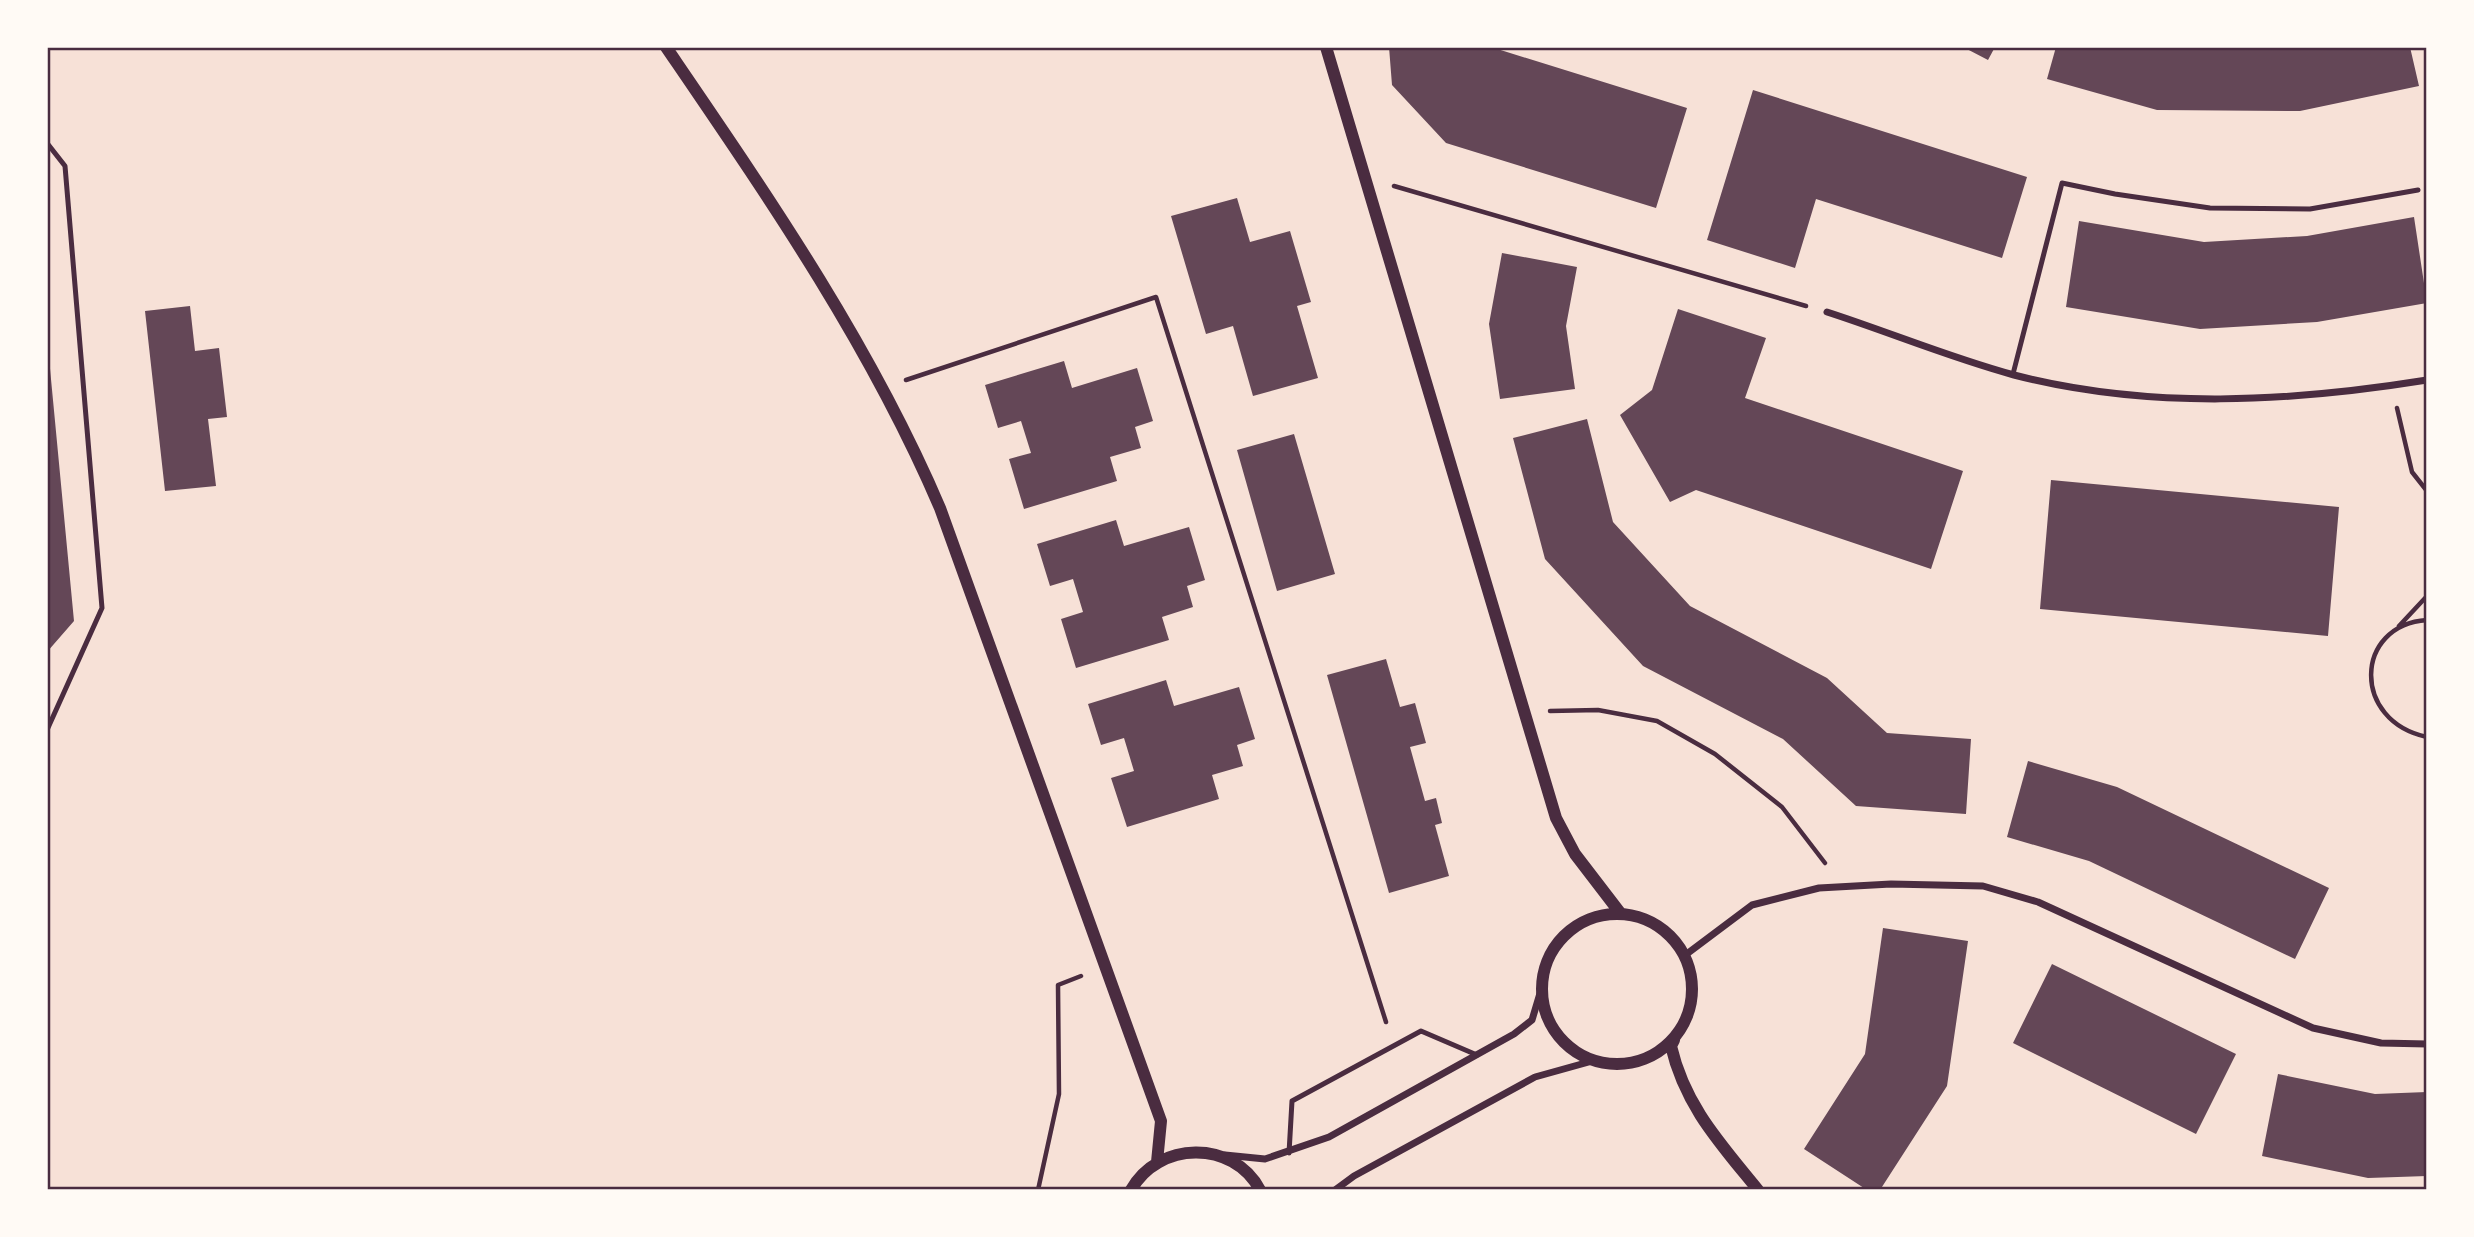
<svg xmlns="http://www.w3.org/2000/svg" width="2474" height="1237" font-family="Ubuntu,sans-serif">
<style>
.building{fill:#644757}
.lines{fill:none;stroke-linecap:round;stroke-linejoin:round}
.path{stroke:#4a2c40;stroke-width:4.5}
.service{stroke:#4a2c40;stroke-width:5}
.minor{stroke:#4a2c40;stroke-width:7}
.tertiary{stroke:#4a2c40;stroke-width:12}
.neatline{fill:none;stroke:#4a2c40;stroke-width:2.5}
</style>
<rect width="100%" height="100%" fill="#f7e1d7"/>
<path class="building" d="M 1389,47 L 1491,47 L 1687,108 L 1656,208 L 1446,143 L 1392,85 Z
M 1963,47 L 1995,47 L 1988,60 Z
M 2056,47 L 2410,47 L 2419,86 L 2300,111 L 2157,110 L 2047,79 Z
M 1753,90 L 2027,177 L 2002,258 L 1816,199 L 1795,268 L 1707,240 Z
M 1237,198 L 1250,242 L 1290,231 L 1311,302 L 1297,306 L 1318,378 L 1253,396 L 1233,326 L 1206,334 L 1171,216 Z
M 2414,217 L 2427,303 L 2317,322 L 2200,329 L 2066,307 L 2079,221 L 2204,242 L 2307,236 Z
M 1502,253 L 1577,267 L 1566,326 L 1575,389 L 1500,399 L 1489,324 Z
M 190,306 L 195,351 L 219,348 L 227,417 L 208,419 L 216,486 L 165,491 L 145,311 Z
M 1678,309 L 1766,338 L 1745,398 L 1963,471 L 1931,569 L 1696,490 L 1670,502 L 1620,415 L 1652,390 Z
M 47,337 L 74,621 L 47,652 Z
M 1064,361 L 1072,388 L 1137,368 L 1153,421 L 1135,427 L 1141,448 L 1110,457 L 1117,481 L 1024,509 L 1009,459 L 1031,453 L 1021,421 L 998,428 L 985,385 Z
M 1587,419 L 1613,522 L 1690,606 L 1827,678 L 1887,733 L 1971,739 L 1966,814 L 1856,806 L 1783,739 L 1643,666 L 1545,559 L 1513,438 Z
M 1294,434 L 1335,574 L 1277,591 L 1237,450 Z
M 2051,480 L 2339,507 L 2328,636 L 2040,609 Z
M 1116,520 L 1124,546 L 1189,527 L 1205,580 L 1187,586 L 1193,607 L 1162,617 L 1169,640 L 1076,668 L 1061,619 L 1083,612 L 1073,579 L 1050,586 L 1037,544 Z
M 1386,659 L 1400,707 L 1415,703 L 1426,743 L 1410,747 L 1425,801 L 1436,798 L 1442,823 L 1435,825 L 1449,876 L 1389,893 L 1327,675 Z
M 1166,680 L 1174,706 L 1239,687 L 1255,739 L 1237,745 L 1243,766 L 1212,775 L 1219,799 L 1127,827 L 1111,778 L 1134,771 L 1124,738 L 1101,745 L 1088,704 Z
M 2028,761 L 2117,787 L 2329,888 L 2295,959 L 2089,861 L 2007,837 Z
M 1883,928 L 1968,941 L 1947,1086 L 1880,1190 L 1867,1190 L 1804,1149 L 1865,1054 Z
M 2052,964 L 2236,1054 L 2196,1134 L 2013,1043 Z
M 2278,1074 L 2375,1094 L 2427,1092 L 2427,1176 L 2368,1178 L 2262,1156 Z"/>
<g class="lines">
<path class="path" d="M 1394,186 L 1806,306
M 906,380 L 1156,297 L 1386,1022
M 2397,408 L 2412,472 L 2427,491
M 2427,620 C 2354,625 2351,721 2427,737
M 2399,626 L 2427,596
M 1550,711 L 1598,710 L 1657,721 L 1715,754 L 1782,807 L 1825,863
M 1038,1190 L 1059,1094 L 1058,985 L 1081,976"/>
<path class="service" d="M 47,143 L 65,166 L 102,608 L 47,730
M 2013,374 L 2062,183 L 2115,194 L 2210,208 L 2310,209 L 2418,190
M 1289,1153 L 1292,1101 L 1421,1031 L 1477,1055"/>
<path class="minor" d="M 1827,312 C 1889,332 1951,358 2014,375 C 2150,410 2290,402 2427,380
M 1684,956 L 1752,905 L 1819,888 L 1891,884 L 1983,886 L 2038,902 L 2313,1028 L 2381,1043 L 2427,1044
M 1225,1155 L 1265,1159 L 1329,1137 L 1514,1034 L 1532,1020 L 1541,990
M 1335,1190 L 1354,1176 L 1535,1077 L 1596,1060"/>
<path class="tertiary" d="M 666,47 C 767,195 869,342 940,508 L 1161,1121 L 1157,1162
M 1326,47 L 1556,818 L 1575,854 L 1621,914
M1542 989a75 75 0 1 1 150 0a75 75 0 1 1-150 0Z
M 1674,1040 L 1671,1046 C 1685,1106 1720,1143 1758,1190
M 1131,1190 C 1158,1141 1233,1139 1260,1190"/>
</g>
<rect width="2474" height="1237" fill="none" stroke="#fffaf5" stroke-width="98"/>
<rect x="49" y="49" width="2376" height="1139" class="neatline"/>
</svg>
